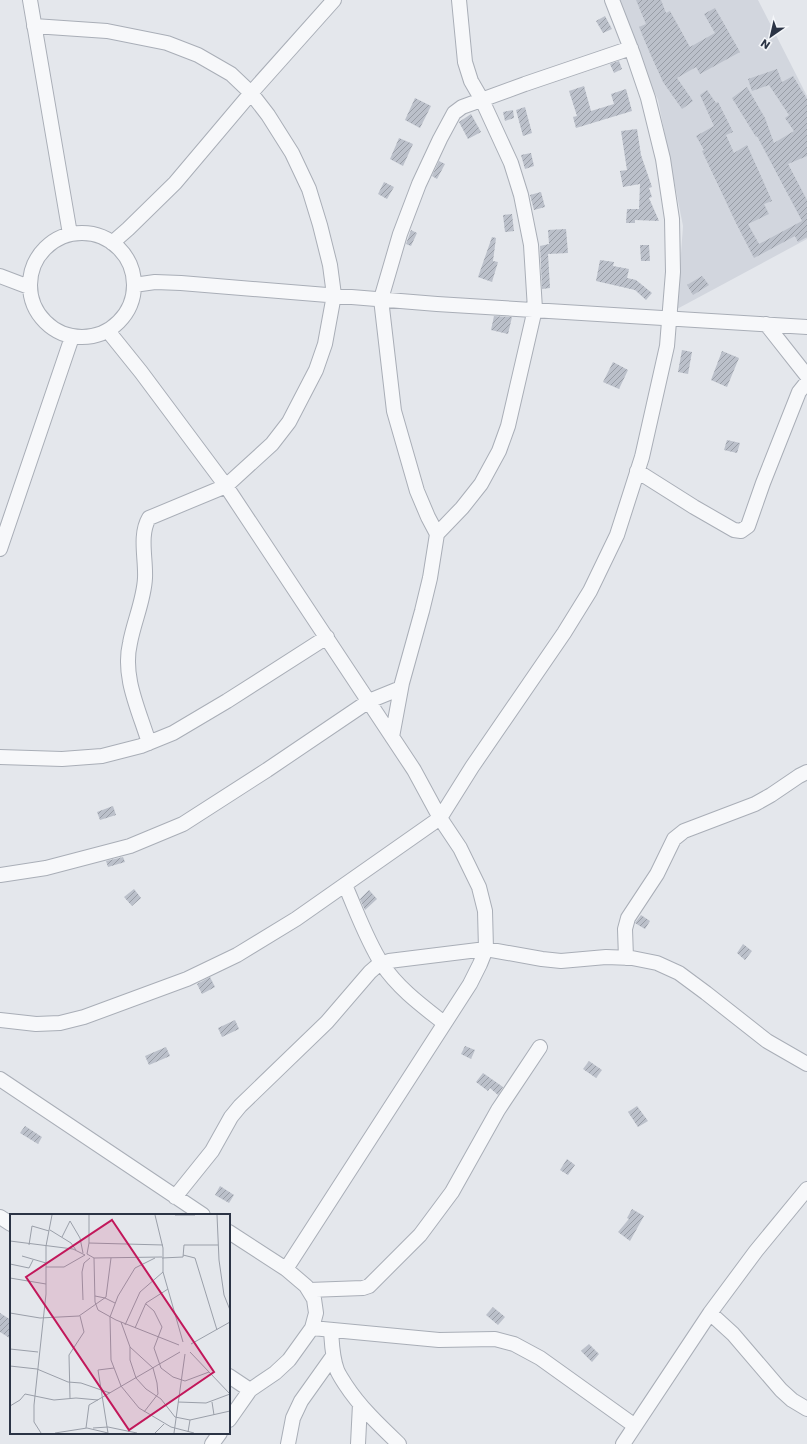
<svg xmlns="http://www.w3.org/2000/svg" width="807" height="1444" font-family="Poppins,sans-serif">
<style>
.built{fill:#d2d6de}
.building{fill:url(#building-hatch)}
.lines{fill:none;stroke-linecap:round;stroke-linejoin:round}
.street-casing{stroke:#a9aeb7;stroke-width:16}
.street{stroke:#f7f8fa;stroke-width:14}
.inset-road{fill:none;stroke:#9a9fa9;stroke-width:1}
.view{fill:#c2185b;fill-opacity:0.15;stroke:#c2185b;stroke-width:2}
.inset-edge{fill:none;stroke:#2b3445;stroke-width:2}
</style>
<defs>
<pattern id="building-hatch" width="6" height="6" patternUnits="userSpaceOnUse"><rect width="6" height="6" fill="#bbc0ca"/><path d="M-1 1l2-2M0 6l6-6M5 7l2-2" fill="none" stroke="#989da6"/></pattern>
</defs>
<rect width="100%" height="100%" fill="#e4e7ec"/>
<path class="built" d="M 612,0 L 758,0 L 807,96 L 807,239 L 677,309 L 683,226 L 658,100 Z"/>
<path class="building" d="M 636,0 L 661,0 L 666,13 L 670,11 L 690,47 L 715,33 L 704,14 L 715,8 L 740,52 L 700,74 L 696,67 L 677,78 L 693,101 L 682,109 L 663,82 L 649,51 L 639,27 L 646,24 Z
M 605,16 L 612,29 L 603,33 L 596,21 Z
M 619,61 L 622,69 L 614,73 L 610,64 Z
M 777,69 L 782,82 L 793,76 L 807,99 L 807,156 L 788,164 L 807,200 L 807,237 L 798,242 L 795,236 L 754,258 L 736,223 L 702,151 L 704,150 L 696,136 L 714,126 L 700,95 L 707,90 L 716,103 L 718,102 L 733,132 L 726,135 L 734,153 L 747,145 L 772,201 L 764,204 L 769,214 L 748,224 L 759,244 L 802,221 L 757,136 L 756,137 L 732,98 L 747,87 L 765,118 L 774,143 L 794,131 L 785,118 L 789,115 L 769,85 L 752,91 L 748,79 Z
M 584,86 L 591,111 L 614,104 L 611,94 L 626,89 L 632,111 L 576,128 L 573,117 L 577,116 L 569,91 Z
M 415,98 L 431,106 L 420,128 L 405,120 Z
M 525,107 L 532,133 L 523,136 L 516,110 Z
M 513,110 L 514,118 L 505,121 L 503,112 Z
M 471,114 L 481,132 L 468,139 L 459,122 Z
M 637,129 L 641,155 L 652,187 L 649,188 L 652,197 L 649,198 L 659,221 L 635,220 L 635,223 L 626,223 L 627,209 L 639,209 L 640,184 L 623,187 L 620,171 L 627,170 L 621,131 Z
M 399,138 L 413,144 L 403,166 L 390,159 Z
M 531,153 L 534,166 L 525,169 L 521,155 Z
M 439,161 L 445,164 L 437,179 L 432,176 Z
M 384,182 L 394,187 L 387,199 L 378,194 Z
M 541,192 L 545,207 L 534,210 L 530,195 Z
M 512,214 L 514,231 L 505,232 L 503,215 Z
M 566,229 L 568,253 L 548,254 L 550,288 L 542,289 L 540,246 L 549,244 L 548,230 Z
M 411,230 L 417,233 L 411,246 L 406,244 Z
M 492,237 L 496,238 L 493,261 L 498,262 L 492,282 L 478,277 Z
M 640,245 L 649,245 L 650,261 L 641,261 Z
M 600,260 L 614,262 L 613,266 L 629,269 L 627,278 L 636,280 L 652,293 L 646,300 L 635,290 L 596,281 Z
M 702,276 L 709,285 L 693,295 L 687,285 Z
M 494,316 L 512,317 L 508,334 L 491,330 Z
M 682,350 L 692,352 L 688,374 L 678,372 Z
M 722,351 L 739,358 L 727,387 L 711,380 Z
M 613,362 L 628,370 L 619,389 L 603,382 Z
M 727,440 L 740,443 L 737,453 L 724,450 Z
M 113,806 L 116,815 L 100,820 L 97,812 Z
M 123,857 L 125,862 L 108,867 L 106,861 Z
M 134,889 L 141,898 L 132,906 L 124,897 Z
M 369,890 L 377,899 L 365,910 L 360,899 Z
M 641,915 L 650,921 L 645,929 L 635,923 Z
M 743,944 L 752,951 L 745,960 L 737,953 Z
M 210,977 L 215,987 L 202,994 L 197,984 Z
M 235,1020 L 239,1029 L 222,1037 L 218,1028 Z
M 465,1046 L 475,1050 L 471,1059 L 461,1054 Z
M 166,1047 L 170,1056 L 149,1065 L 145,1056 Z
M 589,1061 L 602,1070 L 596,1078 L 583,1069 Z
M 483,1073 L 503,1087 L 498,1095 L 490,1088 L 488,1091 L 476,1082 Z
M 637,1106 L 648,1121 L 638,1127 L 628,1112 Z
M 25,1126 L 42,1137 L 38,1144 L 20,1133 Z
M 567,1159 L 575,1165 L 568,1175 L 560,1170 Z
M 220,1186 L 234,1195 L 229,1203 L 215,1195 Z
M 632,1209 L 644,1216 L 630,1241 L 618,1232 L 629,1219 L 627,1218 Z
M 493,1307 L 505,1317 L 498,1325 L 486,1315 Z
M 0,1313 L 11,1320 L 11,1339 L 0,1332 Z
M 589,1344 L 599,1354 L 592,1362 L 581,1351 Z"/>
<g class="lines">
<g class="street-casing">
<path id="street" d="M 30,0 L 70,234
M 34,26 L 107,31 L 167,43 L 198,55 L 231,74 L 251,93 L 268,115 L 292,153 L 309,189 L 320,225 L 330,265 L 334,295 L 325,344 L 316,370 L 289,422 L 272,444 L 226,486 L 149,518 C 139,535 146,559 145,578 C 144,600 134,621 130,643 C 122,677 139,710 149,743
M30 285a52 52 0 1 1 104 0a52 52 0 1 1-104 0Z
M 112,243 L 128,229 L 175,183 L 251,93 L 334,0
M 0,276 L 29,287
M 134,285 L 155,282 L 181,283 L 437,304 L 807,327
M 766,324 L 807,376
M 108,331 L 141,372 L 226,486 L 414,770 L 440,818 L 460,848 L 479,887 L 485,911 L 486,949 L 480,964 L 470,984 L 286,1269
M 637,471 L 694,507 L 734,530 L 741,531 L 748,526 L 763,483 L 799,392 L 807,382
M 437,534 L 428,517 L 417,491 L 394,411 L 381,299 L 400,234 L 419,184 L 440,139 L 454,113 L 462,107 L 525,84 L 631,48
M 0,549 L 72,337
M 392,737 L 402,683 L 422,611 L 430,578 L 437,534 L 462,508 L 481,484 L 499,451 L 508,426 L 535,309 L 531,245 L 521,195 L 511,163 L 482,100 L 471,81 L 465,62 L 459,0
M 0,757 L 62,759 L 102,756 L 141,746 L 173,733 L 227,701 L 327,637
M 0,875 L 46,868 L 130,846 L 183,824 L 267,770 L 369,701 L 401,688
M 345,885 C 356,910 367,941 382,964 C 398,988 421,1005 444,1023
M 626,958 L 625,929 L 628,918 L 657,874 L 674,839 L 684,831 L 755,804 L 771,795 L 799,776 L 807,772
M 0,1020 L 36,1024 L 60,1023 L 84,1017 L 187,979 L 237,955 L 296,919 L 440,818 L 472,767 L 564,633 L 590,591 L 617,535 L 642,457 L 667,346 L 673,272 L 672,219 L 663,159 L 648,98 L 633,54 L 612,0
M 0,1079 L 203,1215
M 175,1197 L 212,1151 L 231,1117 L 240,1106 L 327,1022 L 370,972 L 378,965 L 389,961 L 486,949 L 542,959 L 561,961 L 606,957 L 632,958 L 657,963 L 679,973 L 706,993 L 767,1041 L 807,1064
M 0,1217 L 11,1224
M 229,1232 L 286,1269 L 306,1286 L 314,1299 L 316,1313 L 312,1328 L 289,1360 L 275,1373 L 250,1390 L 229,1376
M 309,1290 L 363,1288 L 369,1286 L 420,1235 L 452,1192 L 498,1110 L 540,1047
M 710,1313 L 733,1334 L 781,1390 L 792,1400 L 807,1409
M 312,1328 L 439,1340 L 495,1339 L 514,1344 L 540,1358 L 635,1426
M 331,1330 C 332,1344 332,1357 337,1370 C 339,1375 342,1379 345,1384 C 360,1407 379,1425 399,1444
M 229,1420 L 250,1390
M 212,1444 L 220,1433
M 288,1444 L 293,1418 L 301,1401 L 333,1356
M 358,1444 L 360,1404
M 623,1444 L 710,1313 L 756,1251 L 807,1189"/>
</g>
<use href="#street" class="street"/>
</g>
<g transform="translate(10 1214)">
<rect width="220" height="220" fill="#e4e7ec"/>
<path class="inset-road" d="M 145,1 L 153,34 L 153,58 L 173,128M 165,1 L 185,1M 207,1 L 209,46 L 214,81 L 220,96M 40,16 L 61,29 L 66,36M 52,23 L 60,7 L 70,24 L 73,39M 0,27 L 63,35 L 75,41M 79,29 L 79,1M 19,31 L 22,12 L 39,17M 173,41 L 185,44 L 207,116M 12,42 L 36,49M 152,43 L 84,44 L 77,40 L 79,29 L 153,31M 84,44 L 85,88 L 88,96 L 106,106 L 169,131M 145,44 L 125,54 L 108,82 L 100,103 L 101,146 L 111,172 L 129,194 L 161,213 L 184,219M 152,44 L 173,43 L 174,31 L 208,31M 0,50 L 19,54 L 23,46M 36,53 L 54,53 L 75,41M 0,64 L 36,70M 85,82 L 95,84 L 105,89M 73,86 L 72,58 L 74,49 L 80,44M 136,90 L 144,97 L 152,113 L 144,134 L 151,154 L 163,163 L 175,167 L 199,158M 0,99 L 30,104 L 69,102 L 96,83 L 101,44M 111,108 L 120,133 L 120,146 L 126,164 L 136,175 L 151,185 L 165,203 L 180,206 L 220,197M 115,111 L 130,78 L 153,58M 125,114 L 136,89 L 158,75M 181,130 L 220,108M 120,133 L 143,154 L 147,169 L 148,180 L 134,198M 0,135 L 28,138M 180,138 L 220,180M 0,152 L 27,155 L 58,168 L 71,169 L 100,179M 60,184 L 59,141 L 74,118 L 70,102M 168,188 L 196,189 L 220,180M 202,188 L 204,201M 0,192 L 10,186 L 15,180 L 44,186 L 66,184 L 88,186M 76,214 L 79,191 L 170,138M 83,214 L 98,213 L 127,219M 178,218 L 180,206M 31,219 L 24,208 L 24,191 L 36,80 L 36,32 L 42,1M 45,219 L 77,214 L 98,219M 98,219 L 88,156 L 104,154M 145,219 L 154,210M 164,219 L 175,140"/>
<path class="view" d="M 102,6 L 204,158 L 119,216 L 16,63 Z"/>
<rect width="220" height="220" class="inset-edge"/>
</g>
<g transform="translate(771 36) rotate(214)" stroke="#f4f6f9" stroke-width="3" paint-order="stroke">
<path d="M0-3L7 15L0 10L-7 15Z" fill="#2b3445"/>
<text y="-6" font-size="11" font-weight="bold" text-anchor="middle" fill="#2b3445">N</text>
</g>
</svg>
